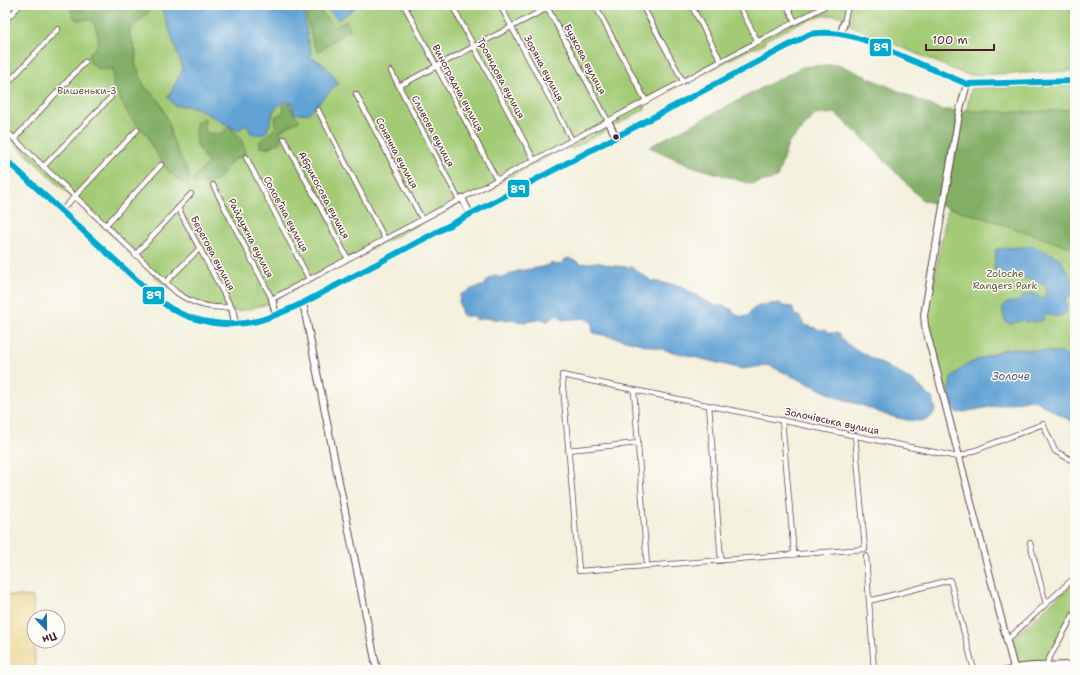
<svg xmlns="http://www.w3.org/2000/svg" width="1080" height="675" font-family="'Shantell Sans',sans-serif">
<style>
.green{fill:#a3ca74;stroke:#767450}
.forest{fill:#82ae66;stroke:#666648}
.sand{fill:#eeda9e;stroke:#9c7c64}
.water{fill:#62a2d4;stroke:#566080}
.lines{fill:none;stroke-linecap:round;stroke-linejoin:round}
.minor-casing{stroke:#633e46;stroke-width:6}
.tertiary-casing{stroke:#633e46;stroke-width:8}
.minor{stroke:#fff;stroke-width:4.5}
.tertiary{stroke:#fff;stroke-width:6}
.bus-1-casing{stroke:#fdfcf7;stroke-width:9}
.bus-1{stroke:#00a9ce;stroke-width:6}
.bus-dot{fill:#4a1f2b;stroke:#fdfcf7;stroke-width:1.5}
.labels{text-anchor:middle;dominant-baseline:central;stroke-width:3;stroke-linejoin:round;paint-order:stroke}
.street-label{font-size:10px;fill:#4a1f2b;stroke:#fdfcf7}
.park-label{font-size:10px;fill:#655241;stroke:#fdfcf7}
.water-label{font-size:11px;font-style:italic;fill:#555a77;stroke:#fdfcf7}
.line-badge{stroke:#fdfcf7;stroke-width:1.5}
.badge-label{font-size:11px;text-anchor:middle;font-weight:bold;fill:#fff}
</style>
<rect width="100%" height="100%" fill="#fdfcf7"/>
<filter id="ink" filterUnits="userSpaceOnUse"><feTurbulence type="fractalNoise" baseFrequency=".025" numOctaves="2"/><feDisplacementMap in="SourceGraphic" scale="8" xChannelSelector="R" yChannelSelector="G"/><feConvolveMatrix kernelMatrix="1 2 1 2 8 2 1 2 1" color-interpolation-filters="sRGB"/></filter>
<filter id="wash" filterUnits="userSpaceOnUse"><feTurbulence type="fractalNoise" baseFrequency=".012" numOctaves="4" result="noise"/><feDisplacementMap in="SourceGraphic" scale="16" xChannelSelector="R" yChannelSelector="G"/><feGaussianBlur stdDeviation="0.9" result="paint"/><feColorMatrix in="noise" values="0 0 0 0 0 0 0 0 0 0 0 0 0 0 0 0 0 1.4 0 .05"/><feComposite in="paint" operator="in"/></filter>
<g filter="url(#wash)">
<rect width="100%" height="100%" fill="#f3f0dd"/>
<path class="green" d="M 5,5 L 165,5 L 162,9 L 183,69 L 168,97 L 174,105 L 195,107 L 238,131 L 246,124 L 251,133 L 267,131 L 275,108 L 284,102 L 293,104 L 321,62 L 309,57 L 311,52 L 299,5 L 323,5 L 338,20 L 359,5 L 1069,5 L 1075,22 L 1075,71 L 970,75 L 962,73 L 842,22 L 843,16 L 827,15 L 799,23 L 765,40 L 764,44 L 756,48 L 752,48 L 645,104 L 645,109 L 572,149 L 566,147 L 463,202 L 282,295 L 274,302 L 246,310 L 225,312 L 202,307 L 184,300 L 166,287 L 5,134 Z
M 1075,85 L 1075,376 L 1072,371 L 1073,360 L 1062,353 L 1022,349 L 1005,349 L 977,360 L 964,366 L 951,378 L 949,395 C 938,374 929,340 927,315 L 971,88 Z
M 1075,581 L 1075,611 L 1044,664 L 1021,666 C 1015,661 1011,645 1013,638 Z"/>
<path class="forest" d="M 73,5 L 148,5 L 149,9 L 147,14 L 131,28 L 129,33 L 136,52 L 135,63 L 144,86 L 159,100 L 169,124 L 171,135 L 177,150 L 187,169 L 190,184 L 186,186 L 169,172 L 152,147 L 148,136 L 129,116 L 113,86 L 113,69 C 109,69 104,70 100,69 C 94,68 86,59 90,53 C 92,50 95,49 97,46 C 100,39 96,25 91,19 L 80,20 L 74,18 L 71,12 Z
M 304,5 L 315,5 L 335,27 L 346,21 L 350,29 L 318,52 L 313,43 Z
M 838,64 L 941,110 L 1033,112 L 1075,109 L 1075,249 L 990,220 L 922,200 L 869,144 L 835,113 L 815,115 L 788,144 L 777,178 L 751,184 L 692,166 L 649,147 L 802,67 Z
M 283,105 L 289,105 L 295,115 L 300,120 L 280,131 L 281,142 L 266,148 L 260,147 L 260,141 L 276,128 L 275,117 L 284,112 Z
M 205,118 L 204,127 L 206,133 L 222,134 L 225,130 L 229,127 C 241,136 243,141 245,154 L 232,161 L 220,177 L 215,181 L 207,184 L 192,183 L 194,178 L 208,163 C 198,147 192,142 197,122 Z"/>
<path class="sand" d="M 5,595 L 33,597 L 35,670 L 5,670 Z"/>
<path class="water" d="M 165,5 L 299,5 L 304,11 L 308,42 L 311,52 L 310,57 C 327,65 328,68 338,83 L 309,113 L 296,114 L 292,108 L 293,104 L 284,102 C 281,104 276,107 274,110 C 267,124 272,139 251,133 L 246,124 L 238,131 L 195,107 L 174,105 L 168,97 L 183,69 L 162,9 Z
M 323,5 L 359,5 L 338,20 Z
M 1033,246 L 1059,258 L 1075,284 L 1075,292 L 1066,298 L 1065,302 L 1068,309 L 1065,314 C 1053,319 1054,314 1045,315 L 1042,321 L 1026,322 L 1023,320 L 1011,324 L 1006,322 C 1000,309 1001,301 1017,302 L 1024,295 L 1028,295 L 1032,293 L 1044,299 C 1047,294 1047,291 1045,285 L 1029,279 L 1019,277 L 1013,278 L 994,270 L 996,249 Z
M 569,258 L 582,264 L 596,262 L 613,266 L 632,267 L 644,276 L 652,281 L 682,286 L 692,294 L 698,296 L 701,299 L 717,306 L 724,306 L 732,310 L 734,314 L 742,317 L 748,316 C 753,304 768,304 780,303 L 783,306 L 792,307 L 795,315 L 800,317 L 804,325 C 808,326 817,328 820,330 L 825,330 L 830,333 L 837,333 L 848,345 L 915,382 L 933,399 L 936,410 L 930,418 L 921,421 L 907,420 L 886,415 L 864,406 L 839,398 L 768,365 L 742,369 L 613,337 L 593,333 L 592,322 L 584,318 L 562,320 L 558,315 L 547,321 L 543,319 L 525,322 L 518,321 L 511,319 L 505,320 L 486,318 L 477,320 L 474,316 L 465,316 L 462,314 L 459,303 L 460,295 C 468,291 474,287 483,286 C 486,282 489,277 495,276 C 499,276 500,278 504,277 C 508,277 509,274 512,273 C 525,268 540,270 552,263 L 556,265 L 563,263 L 564,260 Z
M 1005,349 L 1048,351 L 1070,355 L 1073,360 L 1072,371 L 1075,376 L 1075,423 L 1032,399 L 958,413 L 955,411 L 949,395 L 951,378 L 964,366 L 977,360 Z"/>
</g>
<g filter="url(#ink)">
<g class="lines">
<g class="minor-casing">
<path id="minor" d="M 404,5 L 497,180
M 452,5 L 534,160
M 500,5 L 572,140
M 546,5 L 608,121
M 595,5 L 646,101
M 642,5 L 683,81
M 691,5 L 721,61
M 739,5 L 758,42
M 787,5 L 795,22
M 5,21 L 20,5
M 844,23 L 848,5
M 391,71 L 459,200
M 5,86 L 58,29
M 399,86 L 553,5
M 356,94 L 422,219
M 318,110 L 385,239
M 5,130 L 176,292 C 192,304 211,309 231,307 L 178,208
M 14,139 L 85,62
M 284,139 L 348,259
M 246,157 L 309,279
M 43,167 L 111,97
M 213,185 L 272,299 L 827,5
M 61,211 L 137,130
M 105,226 L 161,165
M 135,255 L 191,194
M 165,283 L 200,248
M 634,390 L 647,566
M 709,405 L 721,561
M 782,420 L 794,555
M 855,435 L 865,549 L 579,571 L 562,375 L 958,457 L 1043,424 L 1055,451 L 1075,462
M 568,450 L 638,443
M 1030,543 L 1046,604
M 866,556 L 869,601
M 1007,640 L 1075,577
M 1045,666 L 1075,612
M 874,670 L 869,601 L 950,580 L 974,670
M 1005,670 L 1014,668"/>
</g>
<g class="tertiary-casing">
<path id="tertiary" d="M 841,33 L 844,23
M 967,84 L 960,109 L 924,315 L 925,326 L 1014,668 L 1033,666 L 1075,665
M 608,121 L 616,137
M 5,159 L 153,295 C 158,299 164,304 170,308 C 196,323 228,328 257,321 C 273,317 288,310 303,303 L 810,34 C 830,31 845,34 864,40 L 967,84 L 1075,81
M 462,198 L 470,214
M 272,299 L 276,315
M 303,303 L 377,670
M 231,307 L 233,312 L 235,324"/>
</g>
<use href="#minor" class="minor"/>
<use href="#tertiary" class="tertiary"/>
<g class="bus-1-casing">
<path id="bus-1" d="M 5,159 L 153,295 C 158,299 164,304 170,308 C 196,323 228,328 257,321 C 273,317 288,310 303,303 L 810,34 C 830,31 845,34 864,40 L 967,84 L 1075,81"/>
</g>
<use href="#bus-1" class="bus-1"/>
</g>
</g>
<circle class="bus-dot" cx="616" cy="137" r="3.5"/>
<g class="labels">
<g class="street-label">
<text transform="translate(585 59) rotate(62)">Бузкова вулиця</text>
<text transform="translate(544 68) rotate(62)">Зоряна вулиця</text>
<text transform="translate(501 78) rotate(62)">Трояндова вулиця</text>
<text transform="translate(458 88) rotate(62)">Виноградна вулиця</text>
<text transform="translate(433 131) rotate(62)">Сливова вулиця</text>
<text transform="translate(397 153) rotate(62)">Сонячна вулиця</text>
<text transform="translate(324 195) rotate(62)">Абрикосова вулиця</text>
<text transform="translate(286 214) rotate(62)">Соловʼїна вулиця</text>
<text transform="translate(251 238) rotate(63)">Райдужна вулиця</text>
<text transform="translate(213 253) rotate(62)">Берегова вулиця</text>
<text transform="translate(832 421) rotate(12)">Золочівська вулиця</text>
</g>
<g class="park-label">
<text x="87" y="90">Вишеньки-3</text>
<text x="1005" y="273">Zoloche<tspan x="1005" dy="12">Rangers Park</tspan></text>
</g>
<g class="water-label">
<text x="1011" y="376">Золоче</text>
</g>
</g>
<g class="line-badge">
<rect x="869" y="38" width="23" height="19" rx="4" fill="#00a9ce"/>
<rect x="507" y="179" width="23" height="19" rx="4" fill="#00a9ce"/>
<rect x="142" y="286" width="23" height="19" rx="4" fill="#00a9ce"/>
</g>
<g class="badge-label">
<text x="881" y="51">89</text>
<text x="518" y="193">89</text>
<text x="154" y="299">89</text>
</g>
<rect width="1080" height="675" fill="none" stroke="#fdfcf7" stroke-width="20"/>
<g transform="translate(46 629) rotate(158)"><circle r="19" fill="#fdfcf7" stroke="#b5a4a5"/>
<path d="M0-3L7 15L0 10L-7 15Z" fill="#1f6fb2"/>
<text y="-6" font-size="11" font-weight="bold" text-anchor="middle" fill="#4a1f2b">Пн</text>
</g>
<path d="M926 44v6h68v-6" fill="none" stroke="#4a1f2b" stroke-width="2"/>
<text x="932" y="44" font-size="12" fill="#4a1f2b" stroke="#fdfcf7" stroke-width="3" paint-order="stroke">100 m</text>
</svg>
